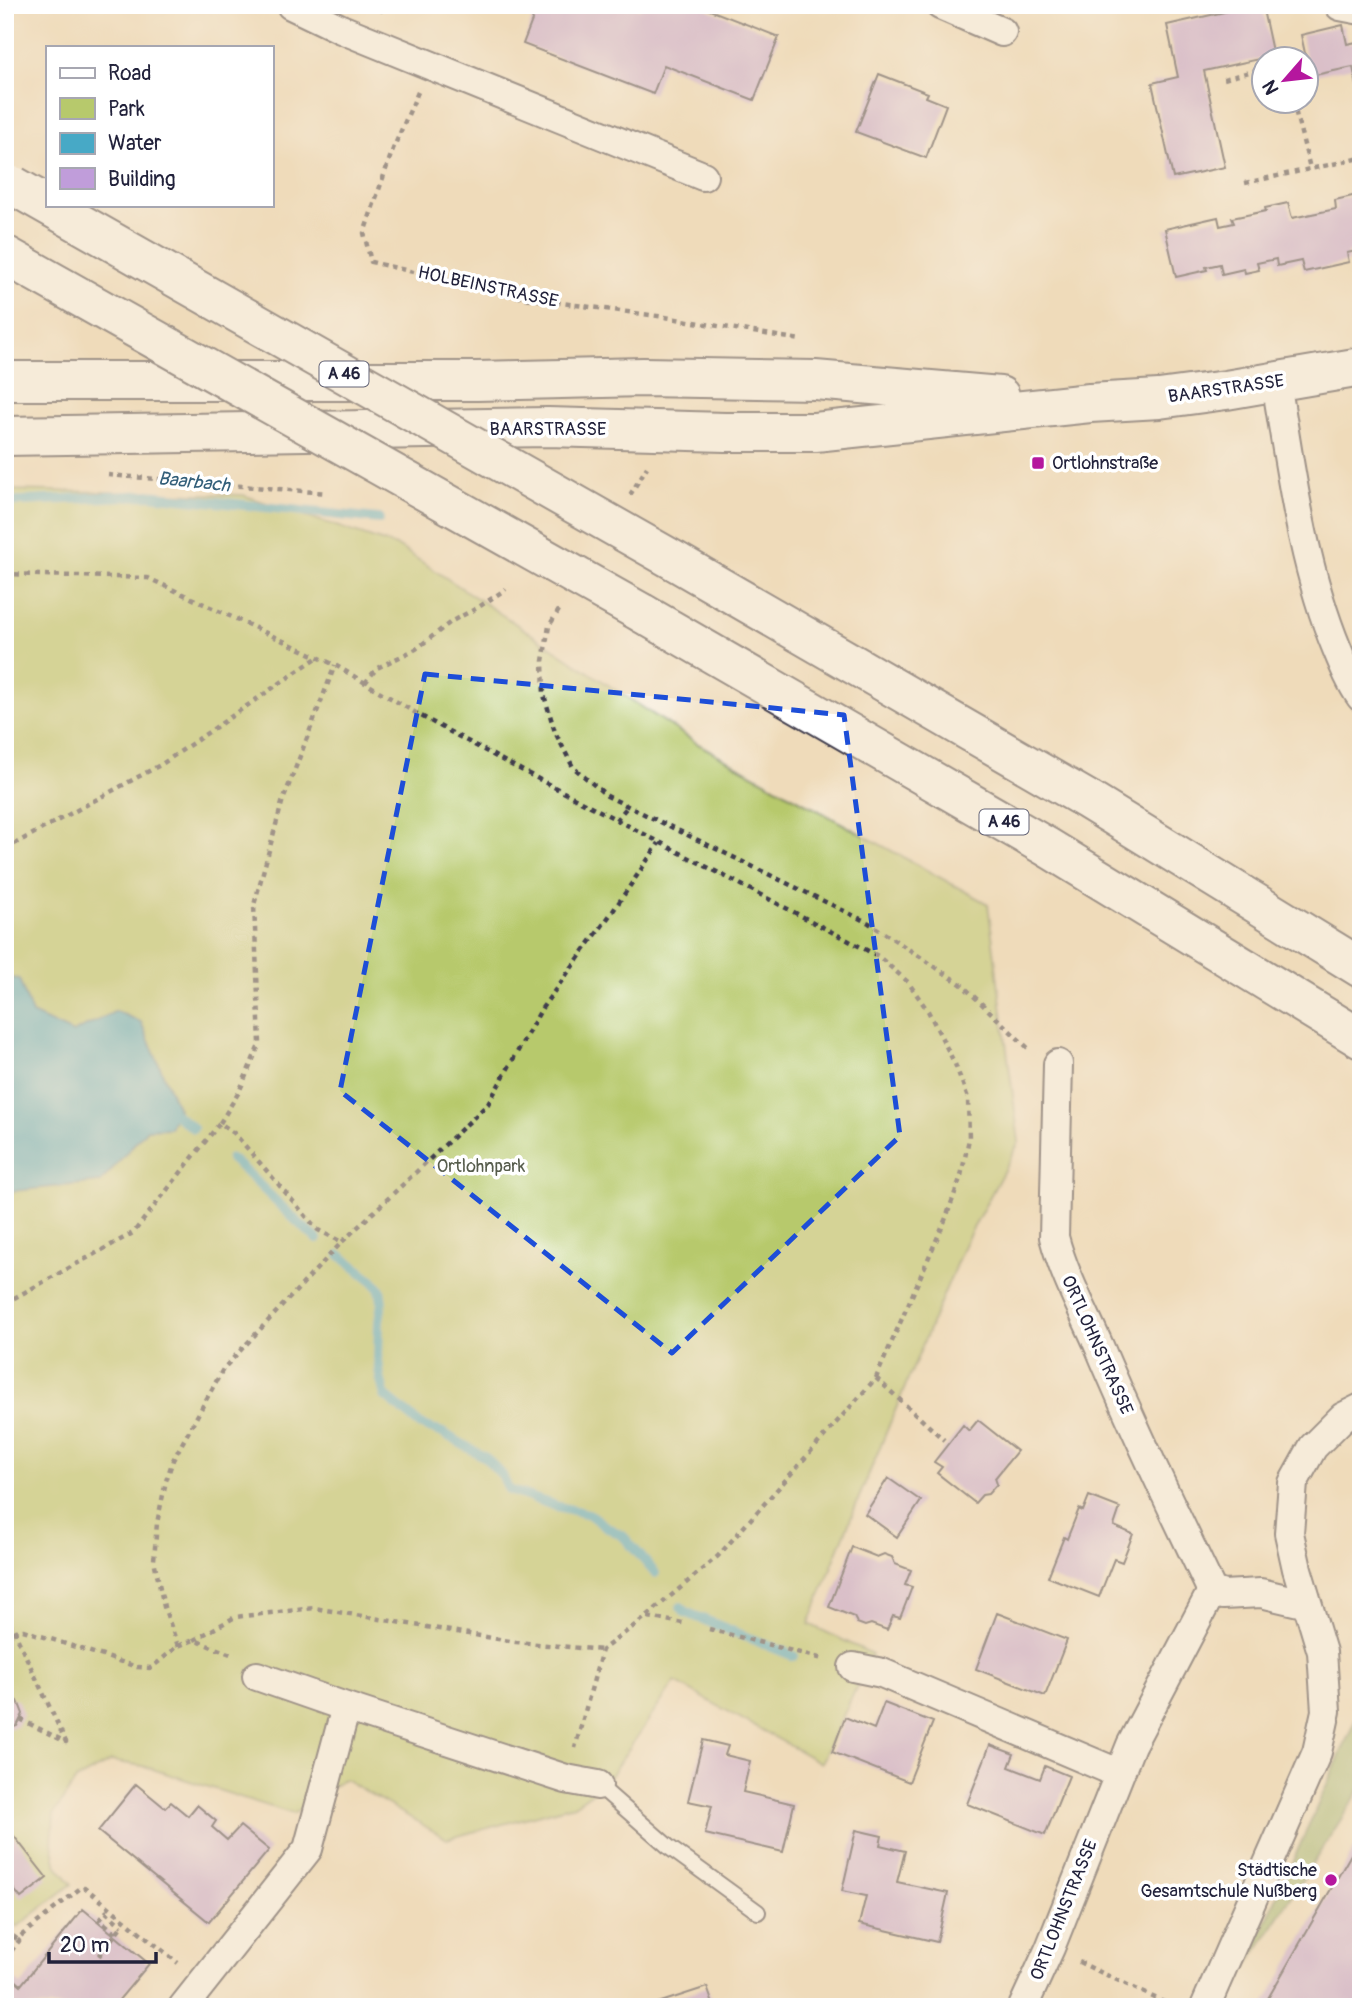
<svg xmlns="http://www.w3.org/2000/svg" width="1366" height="2012" font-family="Pangolin,sans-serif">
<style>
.green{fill:#b7c96c;stroke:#6c7654;stroke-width:2}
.forest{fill:#91ad60;stroke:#5a684e;stroke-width:2}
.water{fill:#47a9c6;stroke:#346680;stroke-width:2}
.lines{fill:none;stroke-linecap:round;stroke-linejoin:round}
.stream{stroke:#47a9c6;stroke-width:10}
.building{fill:#c09dda}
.service-casing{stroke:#413e4e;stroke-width:18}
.minor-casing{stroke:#413e4e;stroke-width:32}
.secondary-casing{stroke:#413e4e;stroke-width:42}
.motorway-casing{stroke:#413e4e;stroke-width:42}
.path{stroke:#413e4e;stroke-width:4.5;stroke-dasharray:5 5;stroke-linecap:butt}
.service{stroke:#fff;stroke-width:14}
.minor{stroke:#fff;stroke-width:28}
.secondary{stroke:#fff;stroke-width:38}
.motorway{stroke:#fff;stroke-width:38}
.motorway-bridge-casing{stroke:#413e4e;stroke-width:42;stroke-linecap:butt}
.motorway-bridge{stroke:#fff;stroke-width:38}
.marked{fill:none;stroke:#1d4ed8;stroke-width:5;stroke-dasharray:14 9;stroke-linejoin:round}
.poi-dot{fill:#b5179e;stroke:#fff;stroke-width:2.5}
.labels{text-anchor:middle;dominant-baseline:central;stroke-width:7;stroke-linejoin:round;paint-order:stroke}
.shield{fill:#fff;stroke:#646476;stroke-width:2}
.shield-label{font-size:16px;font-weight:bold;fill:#22223b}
.street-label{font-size:18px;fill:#22223b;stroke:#fff}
.poi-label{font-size:18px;fill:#22223b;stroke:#fff;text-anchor:start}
.park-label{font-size:18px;fill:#565c4c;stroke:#fff}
.water-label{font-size:19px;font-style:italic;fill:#335f7a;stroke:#fff}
</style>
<rect width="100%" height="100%" fill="#fff"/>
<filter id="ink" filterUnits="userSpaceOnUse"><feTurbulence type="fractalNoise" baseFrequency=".0143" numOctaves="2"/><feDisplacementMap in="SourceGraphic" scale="14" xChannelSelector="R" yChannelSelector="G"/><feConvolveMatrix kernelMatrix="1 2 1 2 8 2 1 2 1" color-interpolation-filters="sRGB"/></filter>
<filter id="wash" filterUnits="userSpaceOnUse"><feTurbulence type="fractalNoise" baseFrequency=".00686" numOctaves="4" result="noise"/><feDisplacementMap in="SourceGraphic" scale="28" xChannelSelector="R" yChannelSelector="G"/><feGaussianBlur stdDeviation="1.57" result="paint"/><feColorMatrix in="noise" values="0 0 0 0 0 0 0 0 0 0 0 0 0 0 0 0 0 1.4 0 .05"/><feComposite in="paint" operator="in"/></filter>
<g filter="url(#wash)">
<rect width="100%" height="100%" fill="#efdbba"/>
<path class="green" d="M 5,490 L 243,495 L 399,547 L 698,744 L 988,904 L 1019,1142 L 965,1243 L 858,1500 L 809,1624 L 872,1654 L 821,1763 L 675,1682 L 605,1783 L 574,1805 L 447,1839 L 344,1779 L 293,1814 L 143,1766 L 111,1761 L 76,1780 L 54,1814 L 52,1844 L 57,1866 L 72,1884 L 17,1927 L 5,1913 Z"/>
<path class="forest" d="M 1361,1686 L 1361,1788 L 1244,1971 L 1359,1712 Z"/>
<path class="water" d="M 5,977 L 19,979 L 32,1014 L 73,1033 L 116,1011 L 141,1022 L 178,1109 L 170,1128 L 147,1129 L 101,1182 L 5,1192 Z"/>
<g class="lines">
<path class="stream" d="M 5,502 L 149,495 L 379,519
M 176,1115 L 193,1128
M 231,1159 C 261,1184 286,1214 317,1239
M 340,1255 L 373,1281 L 380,1289 L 382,1302 L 379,1321 L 378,1359 L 380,1377 L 385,1396 L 421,1425 L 443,1433 L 486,1458 L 502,1475 L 509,1490 L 556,1506 L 589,1514 L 602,1524 L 624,1537 L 655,1573
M 681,1607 L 685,1612 L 794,1656"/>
</g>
<g id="blocks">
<path class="building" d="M 538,5 L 631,5 L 640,9 L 641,5 L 697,5 L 779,37 L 754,100 L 664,65 L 653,94 L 523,44 Z
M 1255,5 L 1262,5 L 1273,56 L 1204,71 L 1225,167 L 1173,178 L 1152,83 L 1178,77 L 1167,25 Z
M 1343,25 L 1347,44 L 1361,41 L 1361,85 L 1357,86 L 1353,67 L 1310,76 L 1301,35 Z
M 879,74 L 928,93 L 926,97 L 946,105 L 926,158 L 856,132 Z
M 1361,194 L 1361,250 L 1347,253 L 1349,262 L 1304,272 L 1301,261 L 1277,266 L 1276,259 L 1257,263 L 1259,270 L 1245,273 L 1244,269 L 1222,274 L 1220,264 L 1206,267 L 1207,270 L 1176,277 L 1165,229 L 1218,217 L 1220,226 L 1234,223 L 1232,218 L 1266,211 L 1265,208 L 1288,203 L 1292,218 L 1336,209 L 1335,200 Z
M 1361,585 L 1361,604 L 1357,604 L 1355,586 Z
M 978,1420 L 1017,1451 L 995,1478 L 997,1484 L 988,1494 L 982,1495 L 975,1503 L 937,1473 L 942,1467 L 934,1462 L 963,1425 L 969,1431 Z
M 888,1478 L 921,1501 L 897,1537 L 865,1514 Z
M 1089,1496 L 1120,1508 L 1114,1526 L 1133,1534 L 1122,1562 L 1114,1559 L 1099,1597 L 1048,1577 L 1064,1537 L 1067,1539 L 1079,1509 L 1083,1511 Z
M 852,1547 L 877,1557 L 884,1554 L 892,1557 L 895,1564 L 911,1570 L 905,1585 L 912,1587 L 906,1603 L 900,1618 L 893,1616 L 887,1630 L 871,1624 L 865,1626 L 857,1623 L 854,1617 L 829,1607 Z
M 997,1613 L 1067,1640 L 1045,1696 L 976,1669 Z
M 5,1695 L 18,1701 L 23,1714 L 17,1726 L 5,1730 Z
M 884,1703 L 933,1722 L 909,1782 L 832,1752 L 845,1717 L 874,1729 Z
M 703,1740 L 728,1746 L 725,1755 L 750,1761 L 743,1792 L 794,1804 L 783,1852 L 705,1834 L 712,1806 L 688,1801 Z
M 990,1745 L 1014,1754 L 1009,1767 L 1040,1779 L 1045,1766 L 1069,1776 L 1045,1835 L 967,1804 Z
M 136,1784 L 165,1808 L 171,1802 L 188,1816 L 197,1805 L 216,1821 L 212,1827 L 227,1840 L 240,1826 L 269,1850 L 209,1922 L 98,1831 Z
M 5,1828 L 9,1832 L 10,1831 L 47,1878 L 21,1898 L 5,1878 Z
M 856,1830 L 882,1836 L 880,1845 L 905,1851 L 897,1882 L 948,1893 L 937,1942 L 859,1924 L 866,1896 L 842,1891 Z
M 1361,1837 L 1361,2007 L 1263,2007 Z
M 83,1909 L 149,1964 L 113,2007 L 5,2007 L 5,1971 L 21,1985 Z
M 707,1987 L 714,2007 L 659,2007 L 658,2003 Z"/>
</g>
</g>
<g filter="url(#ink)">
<use href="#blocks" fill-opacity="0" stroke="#413e4e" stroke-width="2"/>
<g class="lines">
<g class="service-casing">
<path id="service" d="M 598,1785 L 670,1848 L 758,1912"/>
</g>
<g class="minor-casing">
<path id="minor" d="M 291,5 L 341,29 L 703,176
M 940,5 L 1002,32
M 1340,6 L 1361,10
M 1276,382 C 1291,471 1302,564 1337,649 C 1344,666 1351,683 1361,697
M 1058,1064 L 1054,1237 C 1064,1275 1083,1310 1099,1346 C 1134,1429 1173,1510 1212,1591 L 1223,1595 L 1261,1593 L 1307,1604
M 853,1667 L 882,1673 L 1118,1773
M 257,1676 L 346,1707 L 566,1779 L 598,1785
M 183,2007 L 308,1849 L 346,1707
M 1023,2007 L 1050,1948 L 1131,1745 L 1212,1591
M 1205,2007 L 1317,1752 L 1326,1711 L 1322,1652 L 1297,1569 L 1289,1533 L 1293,1483 L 1313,1447 L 1343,1417 L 1361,1408"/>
</g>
<g class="secondary-casing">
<path id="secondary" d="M 5,381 L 477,381 L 643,377 L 815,380 L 1000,396
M 5,436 L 548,427 L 725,432 L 815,432 L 1090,403 L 1159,399 L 1226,390 L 1361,367"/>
</g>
<g class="motorway-casing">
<path id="motorway" d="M 675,561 L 1088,800 L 1361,968
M 642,613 L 1047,847 L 1361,1039"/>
</g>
<path class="path" d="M 380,11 L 392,5
M 1224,79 L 1264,68
M 418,92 L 393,149 L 364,233 L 371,262 L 524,298 L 665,317 L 801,340
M 1293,102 L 1310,168
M 1245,183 L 1361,158
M 108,475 L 327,493
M 630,495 L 647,467
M 5,574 L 148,578 L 335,665 L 421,716 L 502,760 L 878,956 L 908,982 L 928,1011 L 955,1064 L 968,1098 L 969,1139 L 961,1176 L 946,1218 L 876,1378 L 718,1556 L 647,1616 L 602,1650 L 575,1748
M 559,610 L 549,626 L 543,661 L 544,695 L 555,732 L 573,767 L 607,796 L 869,923 L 961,984 L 1030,1050
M 365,683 L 377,668 L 416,649 L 452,621 L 477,608 L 506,589
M 616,820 L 628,806
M 5,849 L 162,764 L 318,657
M 220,1123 L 239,1092 L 260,1043 L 254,905 L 282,803 L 335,665
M 5,1303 L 133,1233 L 220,1123 L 234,1133 L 318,1230 L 342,1242
M 876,1378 L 944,1440
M 5,1612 L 66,1742 L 20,1719
M 648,1617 L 683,1623
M 709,1629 L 823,1659
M 5,1638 L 15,1631 L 23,1630 L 137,1667 L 151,1668 L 178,1646 L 194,1640 L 233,1655
M 194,1640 L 235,1617 L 314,1608 L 516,1642 L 602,1650
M 178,1646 L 164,1607 L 154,1560 L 157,1523 L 166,1481 L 173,1460 L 223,1369 L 342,1242 L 488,1104 L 542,1008 L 613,911 L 659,843
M 5,1930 L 17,1939 L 83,1886 L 178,1963
M 116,1933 L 100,1920 L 106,1912 L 122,1926
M 99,1956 L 123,1924
M 5,1959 L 19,1941 L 17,1939
M 1079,1962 L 1172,2006"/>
<use href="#service" class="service"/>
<use href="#minor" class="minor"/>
<use href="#secondary" class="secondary"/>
<use href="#motorway" class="motorway"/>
<g class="motorway-bridge-casing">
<path id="motorway-bridge" d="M 14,186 L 675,561
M 5,255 L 642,613"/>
</g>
<use href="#motorway-bridge" class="motorway-bridge"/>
</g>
</g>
<path d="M0 0H1366V2012H0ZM 425,674 L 844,715 L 900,1136 L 672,1353 L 340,1091 Z" fill="#efdbba" fill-opacity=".55" fill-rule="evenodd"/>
<path class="marked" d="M 425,674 L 844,715 L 900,1136 L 672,1353 L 340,1091 Z"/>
<g class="poi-dot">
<rect x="1031" y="456" width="14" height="14" rx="3.5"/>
<circle cx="1331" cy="1880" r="7"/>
</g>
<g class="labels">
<g class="shield">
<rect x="319.5" y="361.5" width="49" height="25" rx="5"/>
<rect x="979.5" y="809.5" width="49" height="25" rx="5"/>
</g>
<g class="shield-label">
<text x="344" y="374">A 46</text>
<text x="1004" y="822">A 46</text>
</g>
<g class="street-label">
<text transform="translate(488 287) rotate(12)">HOLBEINSTRASSE</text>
<text transform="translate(1226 389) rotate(-8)">BAARSTRASSE</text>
<text x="548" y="429">BAARSTRASSE</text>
<text transform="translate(1097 1345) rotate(66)">ORTLOHNSTRASSE</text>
<text transform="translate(1064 1910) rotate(-68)">ORTLOHNSTRASSE</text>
</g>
<g class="poi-label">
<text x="1052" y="463">Ortlohnstraße</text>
<text x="1317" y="1870" text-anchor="end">Städtische<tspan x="1317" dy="21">Gesamtschule Nußberg</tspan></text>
</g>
<g class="park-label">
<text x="481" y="1166">Ortlohnpark</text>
</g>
<g class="water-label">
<text transform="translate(194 482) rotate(6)">Baarbach</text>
</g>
</g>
<rect width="1366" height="2012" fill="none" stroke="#fff" stroke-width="28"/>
<rect x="46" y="46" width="228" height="161" fill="#ffffff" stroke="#a7a7b1" stroke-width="2"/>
<rect x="60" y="68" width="35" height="10" fill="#ffffff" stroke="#a7a7b1" stroke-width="2"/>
<text x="108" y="80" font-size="21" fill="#22223b">Road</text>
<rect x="60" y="98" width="35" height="21" fill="#b7c96c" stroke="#a7a7b1" stroke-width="2"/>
<text x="108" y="116" font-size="21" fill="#22223b">Park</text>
<rect x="60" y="133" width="35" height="21" fill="#47a9c6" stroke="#a7a7b1" stroke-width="2"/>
<text x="108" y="150" font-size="21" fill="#22223b">Water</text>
<rect x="60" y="168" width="35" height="21" fill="#c09dda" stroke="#a7a7b1" stroke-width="2"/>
<text x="108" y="186" font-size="21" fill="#22223b">Building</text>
<g transform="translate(1285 80) rotate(242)"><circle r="33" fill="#ffffff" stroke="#a7a7b1" stroke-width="2"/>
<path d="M0-5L12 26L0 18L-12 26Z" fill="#b5179e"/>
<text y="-10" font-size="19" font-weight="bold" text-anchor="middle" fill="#22223b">N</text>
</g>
<path d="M49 1952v10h107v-10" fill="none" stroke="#22223b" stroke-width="3.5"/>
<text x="60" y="1952" font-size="21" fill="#22223b" stroke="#ffffff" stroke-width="5" paint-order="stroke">20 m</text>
</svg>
